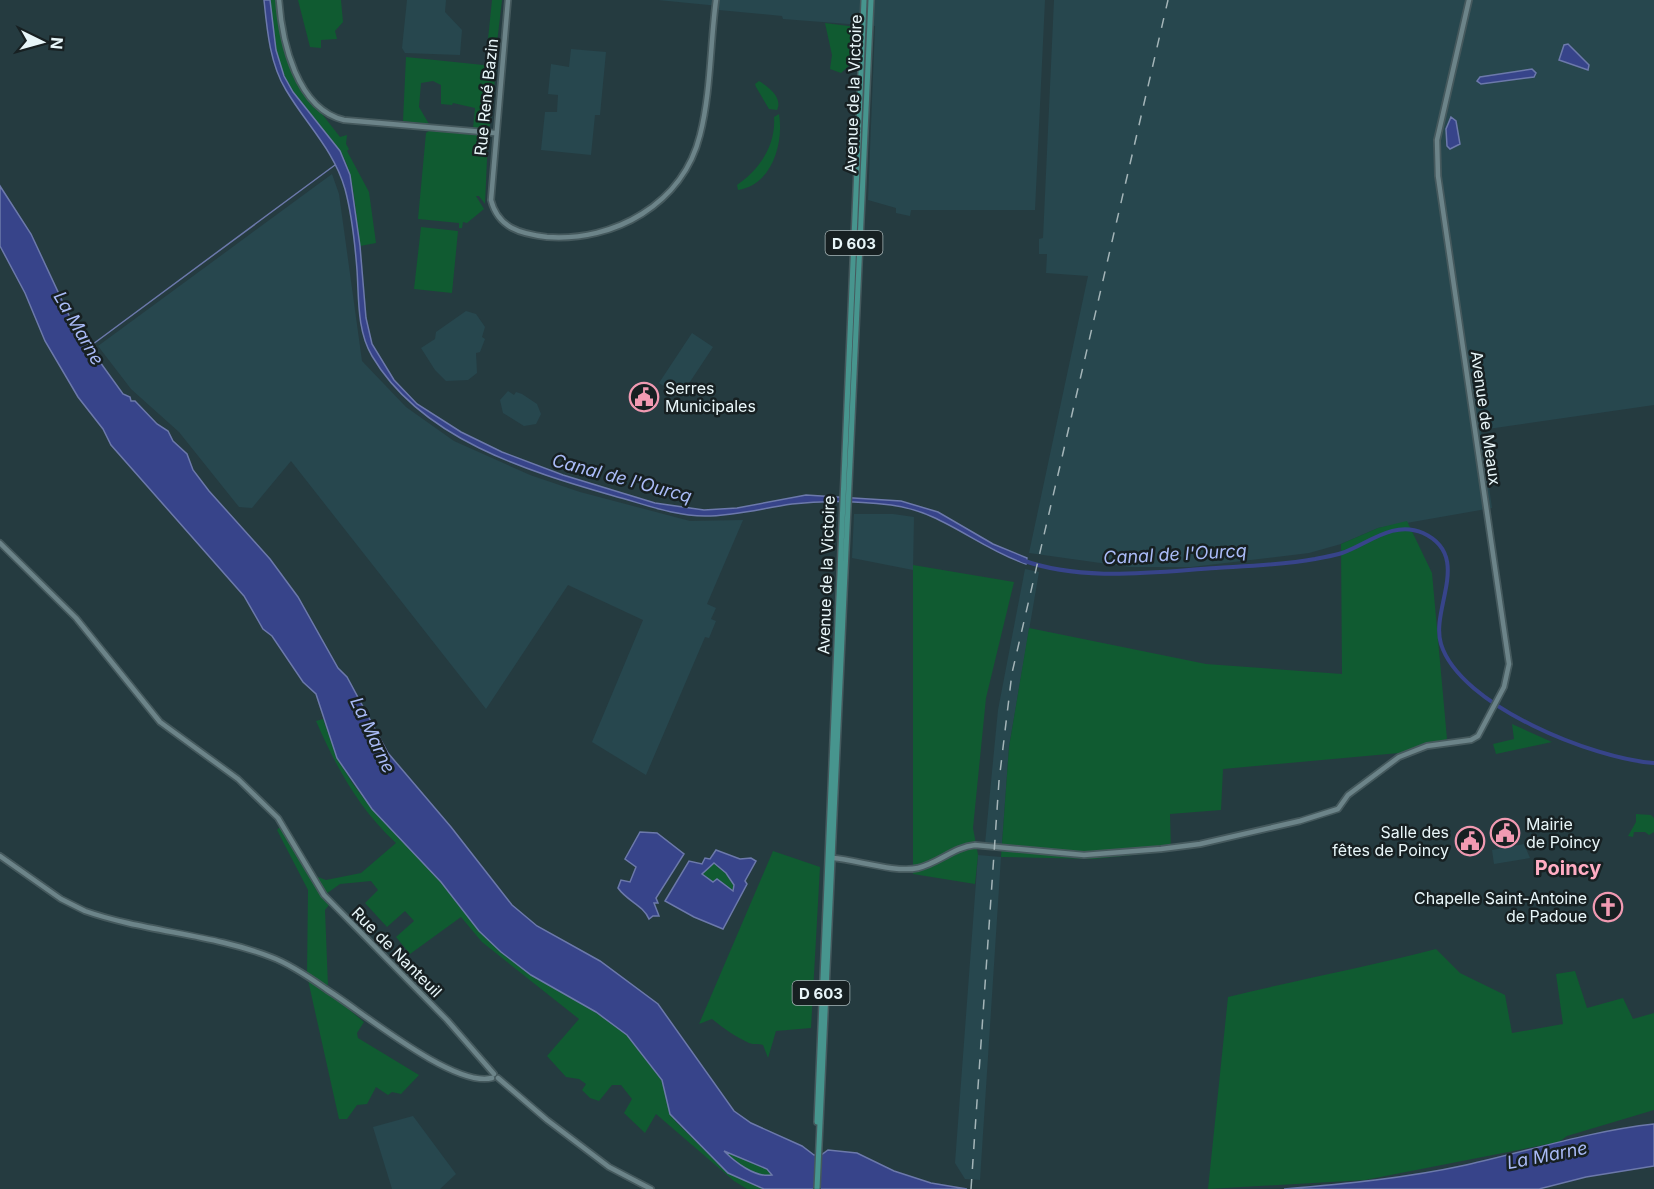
<svg xmlns="http://www.w3.org/2000/svg" width="1654" height="1189" font-family="Inter,sans-serif">
<style>
.built{fill:#27474e}
.green{fill:#105b31}
.water{fill:#37448a;stroke:#6c79ab;stroke-width:1.5;fill-rule:evenodd}
.lines{fill:none;stroke-linecap:round;stroke-linejoin:round}
.stream{stroke:#6c79ab;stroke-width:1.5}
.canal{stroke:#37448a;stroke-width:4}
.secondary-casing{stroke:#45595d;stroke-width:8}
.primary-casing{stroke:#45595d;stroke-width:8}
.secondary{stroke:#6c8489;stroke-width:4.5}
.primary{stroke:#47958e;stroke-width:5}
.rail{stroke:#a4b5b8;stroke-width:1.5;stroke-dasharray:10 10;stroke-linecap:butt}
.labels{text-anchor:middle;dominant-baseline:central;stroke-width:5;stroke-linejoin:round;paint-order:stroke}
.shield{fill:#172022;stroke:#a9b6b8;stroke-width:1.5}
.shield-label{font-size:15px;font-weight:bold;fill:#e8f6f9}
.street-label{font-size:16px;fill:#e8f6f9;stroke:#172022}
.poi-label{font-size:16px;fill:#e8f6f9;stroke:#172022;text-anchor:start}
.water-label{font-size:18px;font-style:italic;fill:#aabbf7;stroke:#172022}
.quarter-label{font-size:20px;font-weight:bold;fill:#ffacc3;stroke:#172022}
</style>
<rect width="100%" height="100%" fill="#253b40"/>
<path class="built" d="M 407,0 L 446,0 L 445,12 L 462,30 L 460,55 L 405,53 L 402,48 Z
M 658,0 L 1045,0 L 1035,210 L 911,210 L 910,216 L 896,213 L 896,208 L 868,200 L 875,26 L 783,19 L 782,16 L 719,10 L 719,6 Z
M 1054,0 L 1654,0 L 1654,405 L 1481,430 L 1492,508 L 1378,528 L 1341,544 L 1309,553 L 1191,567 L 1129,567 L 1029,553 L 1088,276 L 1046,273 L 1047,254 L 1039,254 L 1039,239 L 1043,238 Z
M 571,49 L 606,52 L 600,115 L 595,115 L 591,155 L 541,150 L 545,112 L 557,112 L 558,95 L 548,94 L 551,64 L 569,67 Z
M 332,174 L 339,194 L 362,361 L 406,407 L 454,441 L 530,475 L 580,492 L 690,521 L 743,520 L 707,604 L 716,608 L 711,619 L 716,621 L 709,638 L 705,637 L 646,775 L 592,742 L 643,620 L 568,585 L 486,709 L 291,461 L 252,508 L 239,507 L 179,432 L 131,389 L 98,346 Z
M 466,311 L 476,314 L 485,327 L 482,337 L 485,339 L 480,352 L 476,353 L 477,373 L 468,380 L 446,381 L 435,370 L 421,348 L 435,339 L 436,332 Z
M 692,333 L 713,347 L 680,397 L 659,383 Z
M 508,391 L 514,395 L 516,392 L 522,394 L 537,404 L 541,414 L 536,424 L 524,426 L 503,413 L 500,400 Z
M 854,514 L 893,514 L 914,517 L 913,570 L 852,558 Z
M 1025,569 L 1039,572 L 1009,747 L 1002,845 L 985,844 L 998,710 Z
M 1524,844 L 1530,858 L 1494,864 L 1492,850 Z
M 978,855 L 1001,857 L 980,1180 L 965,1179 L 955,1163 Z
M 413,1116 L 456,1174 L 440,1189 L 392,1189 L 373,1127 Z"/>
<path class="green" d="M 270,0 L 277,0 L 281,32 L 301,87 L 340,137 L 347,135 L 346,144 L 349,149 L 347,151 L 369,192 L 376,243 L 360,246 C 356,219 355,173 340,151 C 325,129 302,110 289,85 C 274,59 272,29 270,0 Z
M 298,0 L 341,0 L 343,22 L 335,31 L 337,39 L 321,40 L 321,48 L 310,47 Z
M 492,0 L 502,0 L 495,60 L 486,59 Z
M 825,23 L 856,27 L 854,61 L 841,73 L 830,69 L 832,55 Z
M 406,57 L 493,66 L 496,70 L 490,125 L 488,129 L 473,128 L 475,108 L 453,103 L 452,105 L 441,104 L 441,85 L 433,81 L 421,83 L 419,107 L 429,124 L 403,121 Z
M 759,81 C 769,87 783,98 777,110 L 769,109 L 756,87 L 755,84 Z
M 779,114 C 784,143 772,185 738,190 L 737,185 C 760,169 776,145 774,117 Z
M 430,130 L 488,136 L 485,204 L 479,196 L 476,196 L 484,209 L 467,223 L 463,222 L 462,228 L 459,228 L 459,223 L 418,219 L 426,133 Z
M 421,227 L 458,231 L 452,293 L 414,289 Z
M 1407,521 L 1432,573 L 1447,739 L 1399,753 L 1223,769 L 1221,810 L 1170,814 L 1171,851 L 1094,859 L 1001,857 L 1009,747 L 1029,628 L 1206,664 L 1342,674 L 1341,544 L 1378,528 Z
M 913,565 L 1014,582 L 986,698 L 973,828 L 978,855 L 975,884 L 913,874 Z
M 323,719 L 337,758 L 353,784 L 372,809 L 441,882 L 479,931 L 531,975 L 597,1012 L 627,1035 L 662,1080 L 675,1121 L 728,1173 L 764,1189 L 747,1189 L 734,1181 L 656,1114 L 645,1133 L 624,1113 L 632,1099 L 621,1085 L 612,1085 L 599,1101 L 590,1098 L 582,1090 L 586,1084 L 579,1079 L 566,1077 L 547,1056 L 579,1019 L 482,942 L 461,917 L 410,954 L 396,937 L 414,921 L 405,911 L 387,927 L 365,903 L 378,890 L 371,881 L 340,884 L 326,894 L 316,879 L 318,877 L 326,880 L 361,873 L 396,843 C 359,809 336,767 316,721 Z
M 1512,724 L 1552,742 L 1496,754 L 1493,744 L 1514,739 Z
M 1636,814 L 1651,815 L 1654,818 L 1654,832 L 1649,835 L 1645,832 L 1634,832 L 1633,837 L 1628,836 L 1636,822 Z
M 282,824 L 308,874 L 329,905 L 325,910 L 328,986 L 307,974 L 308,890 L 277,830 Z
M 773,851 L 820,867 L 811,1028 L 776,1031 L 768,1058 L 763,1045 C 758,1043 754,1045 749,1043 C 736,1037 723,1028 712,1019 L 699,1024 Z
M 713,863 L 727,873 L 735,885 L 733,891 L 717,879 L 713,882 L 702,874 Z
M 1436,949 L 1460,973 L 1505,995 L 1512,1033 L 1563,1024 L 1556,974 L 1575,971 L 1587,1008 L 1623,998 L 1633,1019 L 1654,1013 L 1654,1110 L 1567,1136 L 1559,1142 L 1365,1180 L 1208,1189 L 1228,997 C 1297,980 1367,967 1436,949 Z
M 308,980 L 328,992 L 364,1022 L 357,1033 L 358,1038 L 419,1075 L 401,1094 L 392,1092 L 388,1095 L 376,1087 L 367,1104 L 357,1105 L 347,1119 L 339,1119 Z
M 723,1150 L 767,1169 L 773,1175 C 754,1177 735,1162 723,1150 Z"/>
<path class="water" d="M 264,0 L 270,0 L 276,50 L 284,76 L 293,92 L 340,151 L 350,175 L 360,246 L 366,318 L 372,344 L 394,380 L 417,404 L 461,432 L 502,452 L 563,475 L 655,503 L 704,510 L 737,508 L 806,495 L 901,501 L 938,512 L 993,544 L 1027,558 L 1026,564 C 978,548 942,511 891,505 C 859,501 824,500 792,504 C 763,508 735,516 705,516 C 674,516 644,504 614,496 C 527,471 421,439 372,356 C 357,331 359,299 357,270 C 355,244 352,215 345,189 C 334,150 306,124 286,90 C 270,64 267,30 264,0 Z
M 1568,44 L 1589,65 L 1588,70 L 1559,60 L 1564,45 Z
M 1532,69 L 1536,73 L 1534,77 L 1481,84 L 1477,81 L 1480,77 Z
M 1451,117 L 1456,121 L 1460,144 L 1450,149 L 1447,146 L 1446,129 Z
M 0,186 L 31,234 L 74,326 L 123,394 L 130,397 L 131,401 L 135,401 L 157,424 L 168,431 L 173,441 L 187,454 L 193,470 L 209,491 L 270,559 L 298,597 L 338,668 L 347,677 L 388,753 L 451,827 L 512,905 L 537,926 L 600,961 L 658,1004 L 734,1111 L 751,1123 L 802,1146 L 814,1155 L 821,1155 L 828,1150 L 857,1153 L 894,1171 L 931,1183 L 967,1189 L 764,1189 L 728,1173 L 670,1114 L 662,1080 L 627,1035 L 596,1012 L 531,975 L 501,952 L 479,931 L 441,882 L 372,809 L 337,758 L 316,694 L 303,682 L 272,636 L 263,629 L 244,596 L 111,445 L 103,429 L 78,397 L 45,341 L 25,293 L 0,246 ZM 724,1151 L 767,1169 L 772,1175 C 755,1178 735,1162 724,1151 Z
M 640,832 L 657,833 L 684,854 L 656,898 L 658,903 L 654,903 L 659,916 L 653,916 L 649,919 C 643,905 627,901 618,888 L 621,880 L 630,882 L 636,867 L 625,859 Z
M 716,850 L 740,859 L 751,858 L 756,861 L 745,881 L 747,884 L 723,929 L 694,917 L 665,901 L 689,861 L 702,864 L 705,858 L 710,859 ZM 714,863 L 726,873 L 734,885 L 733,891 L 717,879 L 713,882 L 702,874 Z
M 1654,1124 L 1654,1166 L 1586,1177 L 1539,1189 L 1284,1189 C 1345,1184 1406,1178 1466,1165 C 1529,1151 1590,1131 1654,1124 Z"/>
<g class="lines">
<path class="stream" d="M 89,347 L 335,165"/>
<path class="canal" d="M 1022,560 C 1082,582 1154,572 1216,568 C 1249,566 1283,565 1315,559 C 1324,557 1333,556 1342,553 C 1368,544 1393,520 1423,533 C 1473,556 1430,609 1441,644 C 1460,706 1594,759 1654,763"/>
<g class="secondary-casing">
<path id="secondary" d="M 279,0 C 282,42 297,109 344,120 L 495,133
M 508,0 L 491,200 C 498,228 521,234 547,237 C 614,242 683,204 700,135 C 711,92 710,45 716,0
M 0,543 L 76,618 L 160,722 L 238,779 L 278,818 L 324,895 L 447,1020 L 494,1074
M 0,856 L 61,899 L 85,911 C 145,932 212,934 271,957 C 290,964 309,977 326,989 C 360,1010 453,1088 492,1078
M 833,858 C 857,860 895,873 918,868 C 939,863 954,847 975,845 L 1084,855 L 1161,849 L 1200,844 L 1300,821 L 1338,809 L 1348,795 L 1399,757 L 1427,746 L 1471,740 L 1478,736 L 1504,687 L 1509,664 L 1438,176 L 1437,140 L 1469,0
M 498,1078 L 547,1120
M 547,1120 L 609,1167 L 651,1189"/>
</g>
<g class="primary-casing">
<path id="primary" d="M 817,1122 L 864,0
M 817,1189 L 871,0"/>
</g>
<use href="#secondary" class="secondary"/>
<use href="#primary" class="primary"/>
<path class="rail" d="M 971,1189 L 999,781 L 1012,673 L 1168,0"/>
</g>
<defs>
<g id="civic-ring" transform="scale(1.5)"><circle r="9.5" fill="#172022" stroke="#f19ab2" stroke-width="1.5"/><path d="M-.6-6.5H3V-4.5H.6V-3L4-1V1h2V6H-6V1h2V-1L-.6-3ZM-1.2 2.5V6h2.4V2.5Z" fill="#f19ab2"/></g>
<g id="church-ring" transform="scale(1.5)"><circle r="9.5" fill="#172022" stroke="#f19ab2" stroke-width="1.5"/><path d="M-1.2-6h2.4v3.5h3.3v2.4h-3.3V6h-2.4V-.1h-3.3v-2.4h3.3Z" fill="#f19ab2"/></g>
</defs>
<g fill-rule="evenodd">
<use href="#civic-ring" x="644" y="397"/>
<use href="#civic-ring" x="1505" y="833"/>
<use href="#civic-ring" x="1470" y="841"/>
<use href="#church-ring" x="1608" y="907"/>
</g>
<g class="labels">
<g class="shield">
<rect x="825.5" y="231" width="57" height="24" rx="4.5"/>
<rect x="792.5" y="981" width="57" height="24" rx="4.5"/>
</g>
<g class="shield-label">
<text x="854" y="243">D 603</text>
<text x="821" y="993">D 603</text>
</g>
<g class="street-label">
<text transform="translate(853 94) rotate(-88)">Avenue de la Victoire</text>
<text transform="translate(486 97) rotate(-84)">Rue René Bazin</text>
<text transform="translate(1486 418) rotate(82)">Avenue de Meaux</text>
<text transform="translate(826 575) rotate(-88)">Avenue de la Victoire</text>
<text transform="translate(397 952) rotate(45)">Rue de Nanteuil</text>
</g>
<g class="poi-label">
<text x="665" y="388">Serres<tspan x="665" dy="18">Municipales</tspan></text>
<text x="1526" y="824">Mairie<tspan x="1526" dy="18">de Poincy</tspan></text>
<text x="1449" y="832" text-anchor="end">Salle des<tspan x="1449" dy="18">fêtes de Poincy</tspan></text>
<text x="1587" y="898" text-anchor="end">Chapelle Saint-Antoine<tspan x="1587" dy="18">de Padoue</tspan></text>
</g>
<g class="water-label">
<text transform="translate(79 328) rotate(60)">La Marne</text>
<text transform="translate(622 478) rotate(15)">Canal de l'Ourcq</text>
<text transform="translate(1175 554) rotate(-3)">Canal de l'Ourcq</text>
<text transform="translate(373 735) rotate(65)">La Marne</text>
<text transform="translate(1547 1155) rotate(-11)">La Marne</text>
</g>
<g class="quarter-label">
<text x="1568" y="868">Poincy</text>
</g>
</g>
<g transform="translate(42 42) rotate(95)" stroke="#172022" stroke-width="4.5" paint-order="stroke">
<path d="M0-4.5L10 22L0 15L-10 22Z" fill="#e8f6f9"/>
<text y="-9" font-size="16" font-weight="bold" text-anchor="middle" fill="#e8f6f9">N</text>
</g>
</svg>
